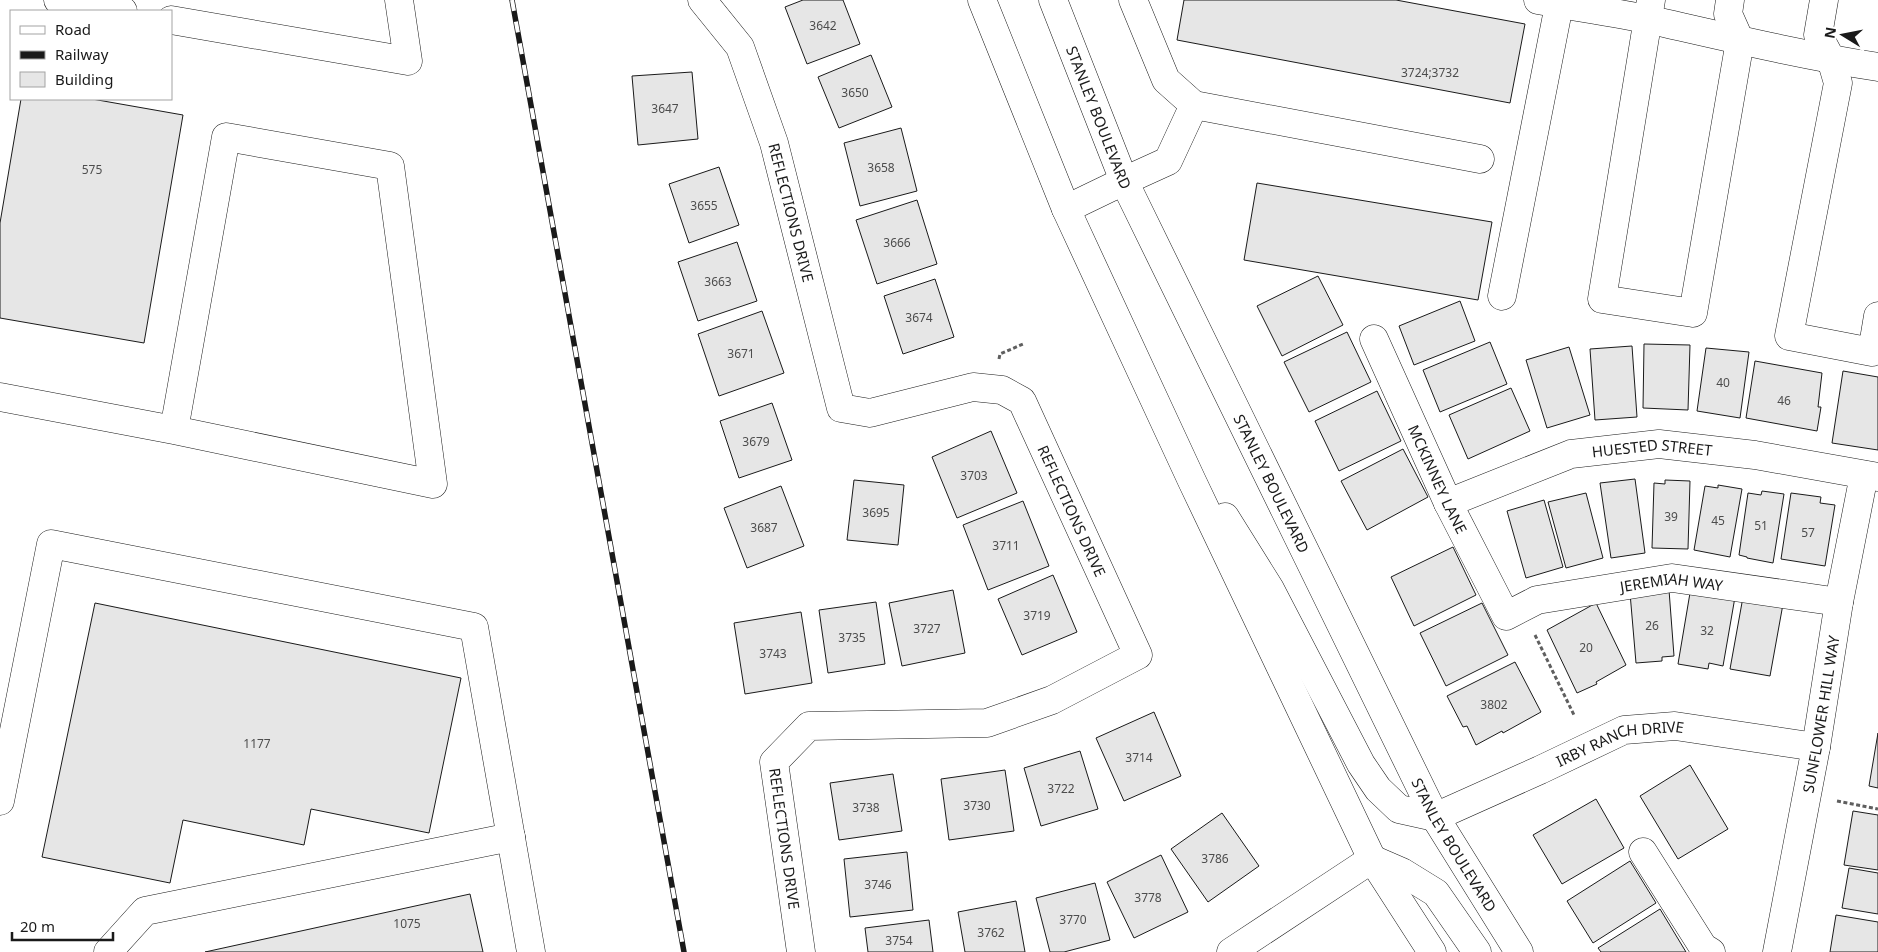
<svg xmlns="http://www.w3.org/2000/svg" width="1878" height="952" font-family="'Noto Sans',sans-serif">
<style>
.building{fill:#e6e6e6;stroke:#1a1a1a}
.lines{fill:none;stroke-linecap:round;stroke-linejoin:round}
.minor-casing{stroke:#1a1a1a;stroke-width:29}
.major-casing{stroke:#1a1a1a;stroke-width:29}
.path{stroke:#5f5f5f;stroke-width:3;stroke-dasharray:4 2.5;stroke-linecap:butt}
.minor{stroke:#fff;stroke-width:28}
.major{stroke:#fff;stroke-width:28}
.rail-casing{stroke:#1a1a1a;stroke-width:5.5}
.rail{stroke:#fff;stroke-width:4;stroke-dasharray:11;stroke-linecap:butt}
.labels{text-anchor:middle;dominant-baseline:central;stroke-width:4;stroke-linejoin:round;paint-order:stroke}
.number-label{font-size:12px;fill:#4d4d4d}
.street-label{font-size:15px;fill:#1a1a1a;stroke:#fff}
</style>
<rect width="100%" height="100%" fill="#fff"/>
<path class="building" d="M 803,0 L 843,0 L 860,44 L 807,64 L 785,7 Z
M 1184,0 L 1396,0 L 1525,24 L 1510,103 L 1177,40 Z
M 871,55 L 892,107 L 839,128 L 818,77 Z
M 692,72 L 698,139 L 638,145 L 632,76 Z
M 21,99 L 92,99 L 183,115 L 144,343 L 0,318 L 0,223 Z
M 901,128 L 917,191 L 860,206 L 844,143 Z
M 719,167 L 739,225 L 689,243 L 669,184 Z
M 1257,183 L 1492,222 L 1478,300 L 1244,260 Z
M 917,200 L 937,264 L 877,284 L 856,220 Z
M 737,242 L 757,301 L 698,321 L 678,262 Z
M 1318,276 L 1343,325 L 1282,356 L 1257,306 Z
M 935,279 L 954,337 L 903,354 L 884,296 Z
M 1460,301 L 1475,341 L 1414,365 L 1399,326 Z
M 762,311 L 784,373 L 719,396 L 698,334 Z
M 1347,332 L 1371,382 L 1309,412 L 1284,362 Z
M 1490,342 L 1507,384 L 1440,412 L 1423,370 Z
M 1644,344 L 1690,345 L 1688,410 L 1643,408 Z
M 1632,346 L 1637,417 L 1595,420 L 1590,349 Z
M 1569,347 L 1590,415 L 1547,428 L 1526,360 Z
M 1706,348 L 1749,352 L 1740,418 L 1697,411 Z
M 1755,361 L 1822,373 L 1818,407 L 1821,407 L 1817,431 L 1746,418 Z
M 1843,371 L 1878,377 L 1878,450 L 1832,443 Z
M 1511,388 L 1530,431 L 1468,459 L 1449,415 Z
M 1377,391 L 1401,441 L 1339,471 L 1315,421 Z
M 772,403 L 792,460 L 739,478 L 720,421 Z
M 991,431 L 1017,493 L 957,518 L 932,457 Z
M 1403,449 L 1428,497 L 1367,530 L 1341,481 Z
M 1635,479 L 1645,553 L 1611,558 L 1600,483 Z
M 854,480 L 904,485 L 898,545 L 847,540 Z
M 1665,480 L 1690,481 L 1688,549 L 1652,548 L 1654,483 L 1665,484 Z
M 1718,485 L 1742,489 L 1730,557 L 1694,550 L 1705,486 L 1718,488 Z
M 781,486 L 804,546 L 747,568 L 724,508 Z
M 1762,491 L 1784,494 L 1773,563 L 1747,558 L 1747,557 L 1739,555 L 1748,493 L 1761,495 Z
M 1586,493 L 1603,558 L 1566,568 L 1548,502 Z
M 1791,493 L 1821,497 L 1820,503 L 1835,505 L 1825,566 L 1781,559 Z
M 1544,500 L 1563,567 L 1526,578 L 1507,511 Z
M 1023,501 L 1049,566 L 988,590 L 963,525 Z
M 1453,547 L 1476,595 L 1414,626 L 1391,577 Z
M 1053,575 L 1077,632 L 1022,655 L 998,599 Z
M 1691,587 L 1735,597 L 1723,666 L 1709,663 L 1708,669 L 1678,664 Z
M 953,590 L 965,653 L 902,666 L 889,603 Z
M 1669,590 L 1674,656 L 1662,657 L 1662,661 L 1636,663 L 1630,593 Z
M 1743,597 L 1783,604 L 1770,676 L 1730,669 Z
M 876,602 L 885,664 L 828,673 L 819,610 Z
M 95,603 L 461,678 L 429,833 L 311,809 L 304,845 L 183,820 L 170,883 L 42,857 Z
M 1482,603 L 1508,655 L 1446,686 L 1420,633 Z
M 1596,603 L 1626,665 L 1596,682 L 1597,684 L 1577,693 L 1547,630 Z
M 801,612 L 812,683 L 745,694 L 734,623 Z
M 1515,662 L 1541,712 L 1503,733 L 1502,731 L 1476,745 L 1467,726 L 1463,727 L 1447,696 Z
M 1154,712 L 1181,776 L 1124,801 L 1096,738 Z
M 1878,733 L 1878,788 L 1869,786 Z
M 1080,751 L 1098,809 L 1041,826 L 1024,768 Z
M 1690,765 L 1728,829 L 1678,859 L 1640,796 Z
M 1005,770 L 1014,831 L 949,840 L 941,779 Z
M 893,774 L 902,831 L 839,840 L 830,783 Z
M 1596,799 L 1624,848 L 1562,884 L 1533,835 Z
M 1853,811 L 1878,815 L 1878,870 L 1844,865 Z
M 1222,813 L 1259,866 L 1208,902 L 1171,849 Z
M 907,852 L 913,910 L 850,917 L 844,859 Z
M 1161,855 L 1188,912 L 1134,938 L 1107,882 Z
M 1630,861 L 1656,903 L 1593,943 L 1567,901 Z
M 1849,868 L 1878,873 L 1878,914 L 1842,908 Z
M 1095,883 L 1110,940 L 1064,952 L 1050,952 L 1036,898 Z
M 470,894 L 483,952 L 205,952 Z
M 1016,901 L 1025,952 L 965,952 L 958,912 Z
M 1660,909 L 1686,952 L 1601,952 L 1598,948 Z
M 1836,915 L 1878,922 L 1878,952 L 1830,952 Z
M 929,920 L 933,952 L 868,952 L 865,928 Z"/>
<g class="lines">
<g class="minor-casing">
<g id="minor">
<path d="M 58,0 L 123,11"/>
<path id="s1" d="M 702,0 L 740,47 L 774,143 L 841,408 L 870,413 L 973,387 L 1002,390 L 1022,401 L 1138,655 L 1052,700 L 987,723 L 809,726 L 774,762 L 801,952"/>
<path d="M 1133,0 L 1166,80 L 1194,105 L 1480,159"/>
<path d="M 1538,0 C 1575,7 1613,12 1651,20 C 1726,37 1801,55 1878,67"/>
<path d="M 1651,0 L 1602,299 L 1693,313 L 1740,41 L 1728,14 L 1730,0"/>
<path d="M 1824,0 L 1818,35 L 1831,59 L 1838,83 L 1789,336 L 1872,352 L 1878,316"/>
<path d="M 171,20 L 408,61 L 399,0"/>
<path d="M 1124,181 L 1168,161 L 1194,105"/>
<path d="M 1502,296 L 1560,0"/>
<path id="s2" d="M 1374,339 L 1448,503 L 1506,616 L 1537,600 L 1672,578 L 1839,602"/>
<path d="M 0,397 L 174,430 L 433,484 L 390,166 L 226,137 L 174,430"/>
<path id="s3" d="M 1448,503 L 1571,454 L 1659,444 L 1755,455 L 1878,477"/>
<path d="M 0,801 L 51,544 L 474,627 L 531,952"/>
<path id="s4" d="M 1435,817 L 1540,770 L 1624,730 L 1675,726 L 1816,747"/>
<path d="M 1643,852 L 1703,947 L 1711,952"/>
<path d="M 108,952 L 145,911 L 511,837"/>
<path d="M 1231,952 L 1372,859"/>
<path id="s5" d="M 1777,952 L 1816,747 L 1839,602 L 1864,475"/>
</g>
</g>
<g class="major-casing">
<g id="major">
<path d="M 982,0 L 1066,209 L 1192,481 L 1372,859 L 1432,952"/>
<path id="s6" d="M 1053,0 L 1124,181 L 1435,817 L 1519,952"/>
<path d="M 1066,209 L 1124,181"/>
<path d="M 1225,517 L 1270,589 L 1361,764 L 1378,789 L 1399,809 L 1435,817"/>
<path d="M 1372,859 L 1402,872 L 1436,893 L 1477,952"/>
</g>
</g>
<path class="path" d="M 999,359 L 1000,354 L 1023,344
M 1535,635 L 1574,715
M 1837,801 L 1878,809"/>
<use href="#minor" class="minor"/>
<use href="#major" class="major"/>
<g class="rail-casing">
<path id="rail" d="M 512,0 L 684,952"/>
</g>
<use href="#rail" class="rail"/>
</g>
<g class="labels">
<g class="number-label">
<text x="823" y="25">3642</text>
<text x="1430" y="72">3724;3732</text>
<text x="855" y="92">3650</text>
<text x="665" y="108">3647</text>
<text x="881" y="167">3658</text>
<text x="92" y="169">575</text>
<text x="704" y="205">3655</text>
<text x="897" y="242">3666</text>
<text x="718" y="281">3663</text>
<text x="919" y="317">3674</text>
<text x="741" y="353">3671</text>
<text x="1723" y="382">40</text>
<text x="1784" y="400">46</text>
<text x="756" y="441">3679</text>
<text x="974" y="475">3703</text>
<text x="876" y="512">3695</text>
<text x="1671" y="516">39</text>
<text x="1718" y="520">45</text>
<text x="1761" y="525">51</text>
<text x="764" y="527">3687</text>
<text x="1808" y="532">57</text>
<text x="1006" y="545">3711</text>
<text x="1037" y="615">3719</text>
<text x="1652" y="625">26</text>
<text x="927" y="628">3727</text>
<text x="1707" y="630">32</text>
<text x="852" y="637">3735</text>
<text x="1586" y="647">20</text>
<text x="773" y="653">3743</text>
<text x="1494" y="704">3802</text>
<text x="257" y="743">1177</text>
<text x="1139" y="757">3714</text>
<text x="1061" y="788">3722</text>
<text x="977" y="805">3730</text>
<text x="866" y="807">3738</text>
<text x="1215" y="858">3786</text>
<text x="878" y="884">3746</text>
<text x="1148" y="897">3778</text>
<text x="1073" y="919">3770</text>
<text x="407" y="923">1075</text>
<text x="991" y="932">3762</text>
<text x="899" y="940">3754</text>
</g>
<g class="street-label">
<text stroke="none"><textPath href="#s6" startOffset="126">STANLEY BOULEVARD</textPath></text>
<text stroke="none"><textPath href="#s1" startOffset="234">REFLECTIONS DRIVE</textPath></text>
<text stroke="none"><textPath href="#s3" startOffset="214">HUESTED STREET</textPath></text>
<text stroke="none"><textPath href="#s2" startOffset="154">MCKINNEY LANE</textPath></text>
<text stroke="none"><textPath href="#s6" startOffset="531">STANLEY BOULEVARD</textPath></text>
<text stroke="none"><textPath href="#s1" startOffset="744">REFLECTIONS DRIVE</textPath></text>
<text stroke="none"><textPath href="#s2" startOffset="478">JEREMIAH WAY</textPath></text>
<text stroke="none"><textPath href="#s5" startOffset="242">SUNFLOWER HILL WAY</textPath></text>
<text stroke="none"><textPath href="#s4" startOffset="201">IRBY RANCH DRIVE</textPath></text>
<text stroke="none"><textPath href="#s1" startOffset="1374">REFLECTIONS DRIVE</textPath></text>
<text stroke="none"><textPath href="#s6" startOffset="936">STANLEY BOULEVARD</textPath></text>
</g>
</g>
<rect x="10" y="10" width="162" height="90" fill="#ffffff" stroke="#a3a3a3"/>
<rect x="20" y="26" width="25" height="8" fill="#ffffff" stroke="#a3a3a3"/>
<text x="55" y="35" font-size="15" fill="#1a1a1a">Road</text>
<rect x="20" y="51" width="25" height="8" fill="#1a1a1a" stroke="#a3a3a3"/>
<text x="55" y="60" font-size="15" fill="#1a1a1a">Railway</text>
<rect x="20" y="72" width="25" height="15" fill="#e6e6e6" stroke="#a3a3a3"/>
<text x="55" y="85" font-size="15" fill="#1a1a1a">Building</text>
<g transform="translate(1843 35) rotate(280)" stroke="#ffffff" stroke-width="4" paint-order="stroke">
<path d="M0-4L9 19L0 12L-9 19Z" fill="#1a1a1a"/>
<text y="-8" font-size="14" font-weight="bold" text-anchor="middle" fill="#1a1a1a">N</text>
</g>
<path d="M12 932v8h101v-8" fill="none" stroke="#1a1a1a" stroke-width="2.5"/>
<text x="20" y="932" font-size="15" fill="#1a1a1a" stroke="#ffffff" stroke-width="4" paint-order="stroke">20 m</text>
</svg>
